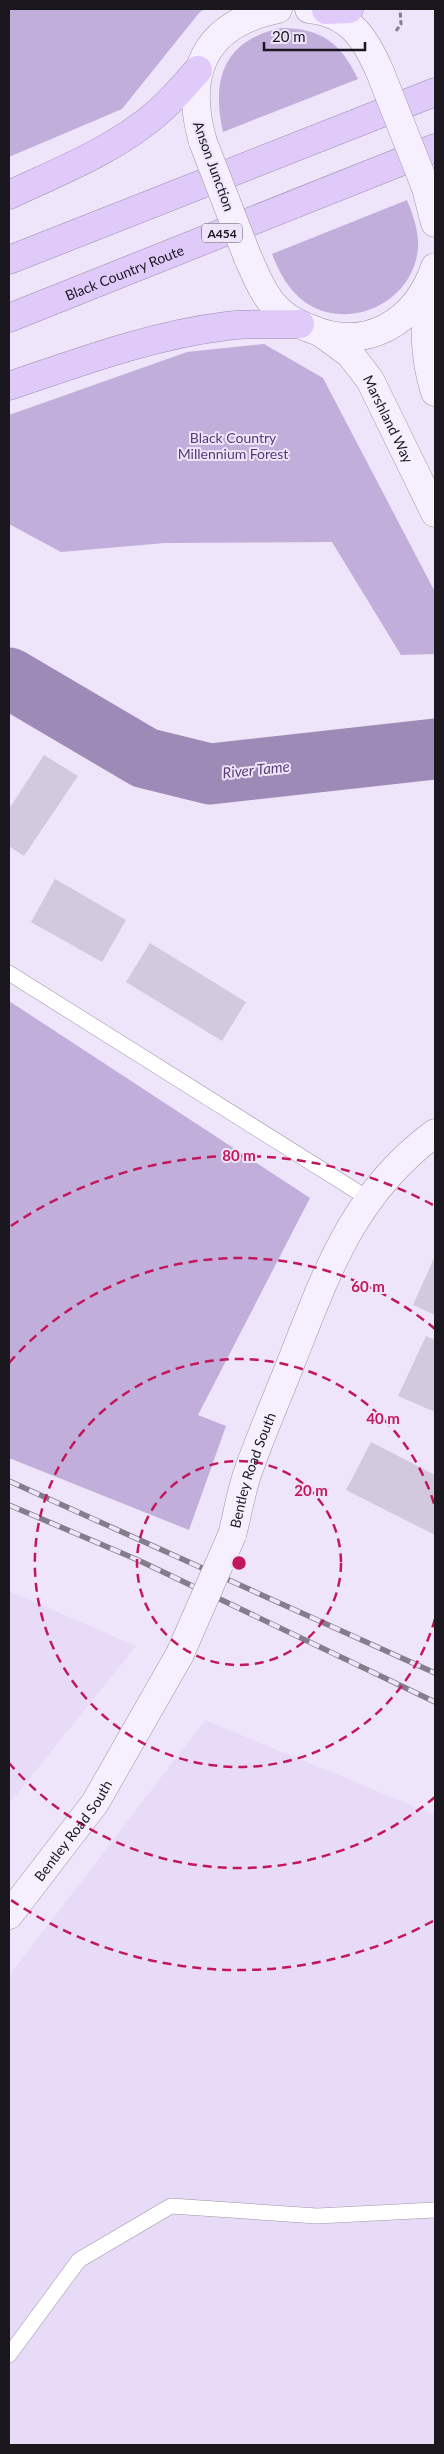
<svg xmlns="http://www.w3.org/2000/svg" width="444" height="2454" font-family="Lato,sans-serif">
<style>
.built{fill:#e8dbf8}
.green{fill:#c2aeda}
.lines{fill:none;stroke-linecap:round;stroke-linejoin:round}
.river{stroke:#9e8ab6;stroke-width:61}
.building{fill:#d2c9de}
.lane-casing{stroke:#9e95a9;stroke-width:16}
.secondary-casing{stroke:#9e95a9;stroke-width:29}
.highway-casing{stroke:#9b8bad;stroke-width:29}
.path{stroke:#847e8d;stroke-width:3;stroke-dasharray:5 2.5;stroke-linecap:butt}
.lane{stroke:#fff;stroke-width:15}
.secondary{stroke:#f6effe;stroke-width:28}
.highway{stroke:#e0cafa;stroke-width:28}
.rail-casing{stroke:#837d8c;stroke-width:5.5}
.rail{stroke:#eee5fa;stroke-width:4;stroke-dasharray:11;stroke-linecap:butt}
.secondary-bridge-casing{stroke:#9e95a9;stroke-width:29;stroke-linecap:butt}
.secondary-bridge{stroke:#f6effe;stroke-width:28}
.ring{fill:none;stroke:#c2185b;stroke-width:2.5;stroke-dasharray:9 6}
.labels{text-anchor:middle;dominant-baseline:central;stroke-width:4;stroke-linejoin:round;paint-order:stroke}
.shield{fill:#eee5fa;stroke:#5a5561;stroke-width:1}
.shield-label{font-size:12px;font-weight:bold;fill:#1a171f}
.street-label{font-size:14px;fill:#1a171f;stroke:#eee5fa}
.park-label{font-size:14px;fill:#573a74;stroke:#eee5fa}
.water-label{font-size:15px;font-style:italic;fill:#5d407a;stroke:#eee5fa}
.centre{fill:#c2185b;stroke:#eee5fa;stroke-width:2.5}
.ring-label{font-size:15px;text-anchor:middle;font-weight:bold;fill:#c2185b;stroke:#eee5fa;stroke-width:4;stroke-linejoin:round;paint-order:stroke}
</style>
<rect width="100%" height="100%" fill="#eee5fa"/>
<path class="built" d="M 9,1591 L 136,1646 L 9,1804 Z
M 205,1720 L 435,1815 L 435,2445 L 9,2445 L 9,1976 Z"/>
<path class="green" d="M 9,9 L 204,9 L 199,13 L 122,109 L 9,157 Z
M 281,28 C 321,28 341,43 358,79 L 223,132 C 211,79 224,40 281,28 Z
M 407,200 C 413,215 419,231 418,248 C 414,298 358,329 313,307 C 292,296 280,275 272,254 Z
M 264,344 L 323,378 L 435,592 L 435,654 L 401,655 L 332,542 L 165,543 L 61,552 L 9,524 L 9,415 L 187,352 Z
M 9,1001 L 310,1198 L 198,1415 L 226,1426 L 189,1530 L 9,1458 Z"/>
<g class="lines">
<path class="river" d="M 9,678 L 145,758 L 210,774 L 435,749"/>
</g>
<path class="building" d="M 44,755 L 78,776 L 24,856 L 9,846 L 9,809 Z
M 55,879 L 126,920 L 102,962 L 31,922 Z
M 150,943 L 246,1002 L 222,1041 L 126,982 Z
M 435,1256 L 435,1315 L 413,1305 Z
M 426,1336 L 435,1340 L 435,1412 L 398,1396 Z
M 371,1442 L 435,1475 L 435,1535 L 346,1490 Z"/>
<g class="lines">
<g class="lane-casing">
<path id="lane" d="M 9,973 L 369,1199
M 9,2355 L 79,2260 L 171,2206 L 317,2216 L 435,2210"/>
</g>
<g class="secondary-casing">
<g id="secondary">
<path d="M 309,9 C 349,13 365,37 380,72"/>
<path d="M 203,142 C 183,73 204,24 278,9"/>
<path d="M 426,188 L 435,223"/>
<path d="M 248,258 C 257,278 265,299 282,313 C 290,320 300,325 309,328 C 365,353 416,323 435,267"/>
<path d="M 430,283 C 424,321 423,355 435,392"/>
<path id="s1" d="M 324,335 L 350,354 L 370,380 L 435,513"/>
<path id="s2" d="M 232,1535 C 238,1513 241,1490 249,1469 C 262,1432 278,1396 292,1360 C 328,1269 354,1193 435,1133"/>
<path id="s3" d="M 9,1915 L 95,1803 L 180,1654"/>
</g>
</g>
<g class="highway-casing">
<g id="highway">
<path d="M 326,10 L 349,9"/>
<path d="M 9,195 C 58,172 114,150 156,114 C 171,101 185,85 198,70"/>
<path d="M 9,260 L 435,92"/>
<path id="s4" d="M 9,318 L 435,148"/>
<path d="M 9,386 C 80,362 152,335 227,326 C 251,323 276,325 300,324"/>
</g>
</g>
<path class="path" d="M 396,31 L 401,24 L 400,9"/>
<use href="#lane" class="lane"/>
<use href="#secondary" class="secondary"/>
<use href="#highway" class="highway"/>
<g class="rail-casing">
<path id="rail" d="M 9,1481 L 435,1673
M 9,1505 L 138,1560 L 435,1702"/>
</g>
<use href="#rail" class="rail"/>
<g class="secondary-bridge-casing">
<path id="secondary-bridge" d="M 380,72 L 426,188
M 203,142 L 248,258
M 180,1654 L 232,1535"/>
</g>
<use href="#secondary-bridge" class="secondary-bridge"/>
</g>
<g class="ring">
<circle cx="239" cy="1563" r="102"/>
<path d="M435 1619A204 204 0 1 1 435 1507"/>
<path d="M435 1797A305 305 0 0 1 9 1763M9 1363A305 305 0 0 1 435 1329"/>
<path d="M433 1921A407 407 0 0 1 11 1900M11 1226A407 407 0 0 1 433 1205"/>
</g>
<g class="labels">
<rect class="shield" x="202" y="223.5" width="40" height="19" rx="4"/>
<g class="shield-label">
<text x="222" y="233">A454</text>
</g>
<g class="street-label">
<text transform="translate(214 166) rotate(70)">Anson Junction</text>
<text stroke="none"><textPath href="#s4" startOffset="124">Black Country Route</textPath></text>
<text stroke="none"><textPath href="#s1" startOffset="108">Marshland Way</textPath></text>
<text stroke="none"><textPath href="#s2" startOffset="68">Bentley Road South</textPath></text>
<text stroke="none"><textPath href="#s3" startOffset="106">Bentley Road South</textPath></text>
</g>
<g class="park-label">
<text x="233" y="437">Black Country<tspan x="233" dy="16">Millennium Forest</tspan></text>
</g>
<g class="water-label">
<text transform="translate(256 769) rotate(-6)">River Tame</text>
</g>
</g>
<circle cx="239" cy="1563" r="8" class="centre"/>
<g class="ring-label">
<text x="239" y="1161">80 m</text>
<text x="368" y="1292">60 m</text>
<text x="383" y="1424">40 m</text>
<text x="311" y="1496">20 m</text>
</g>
<rect width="444" height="2454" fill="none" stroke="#1a171f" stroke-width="20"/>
<path d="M264 42v8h101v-8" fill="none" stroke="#1a171f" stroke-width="2.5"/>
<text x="272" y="42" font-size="15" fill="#1a171f" stroke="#eee5fa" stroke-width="4" paint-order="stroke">20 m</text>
</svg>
